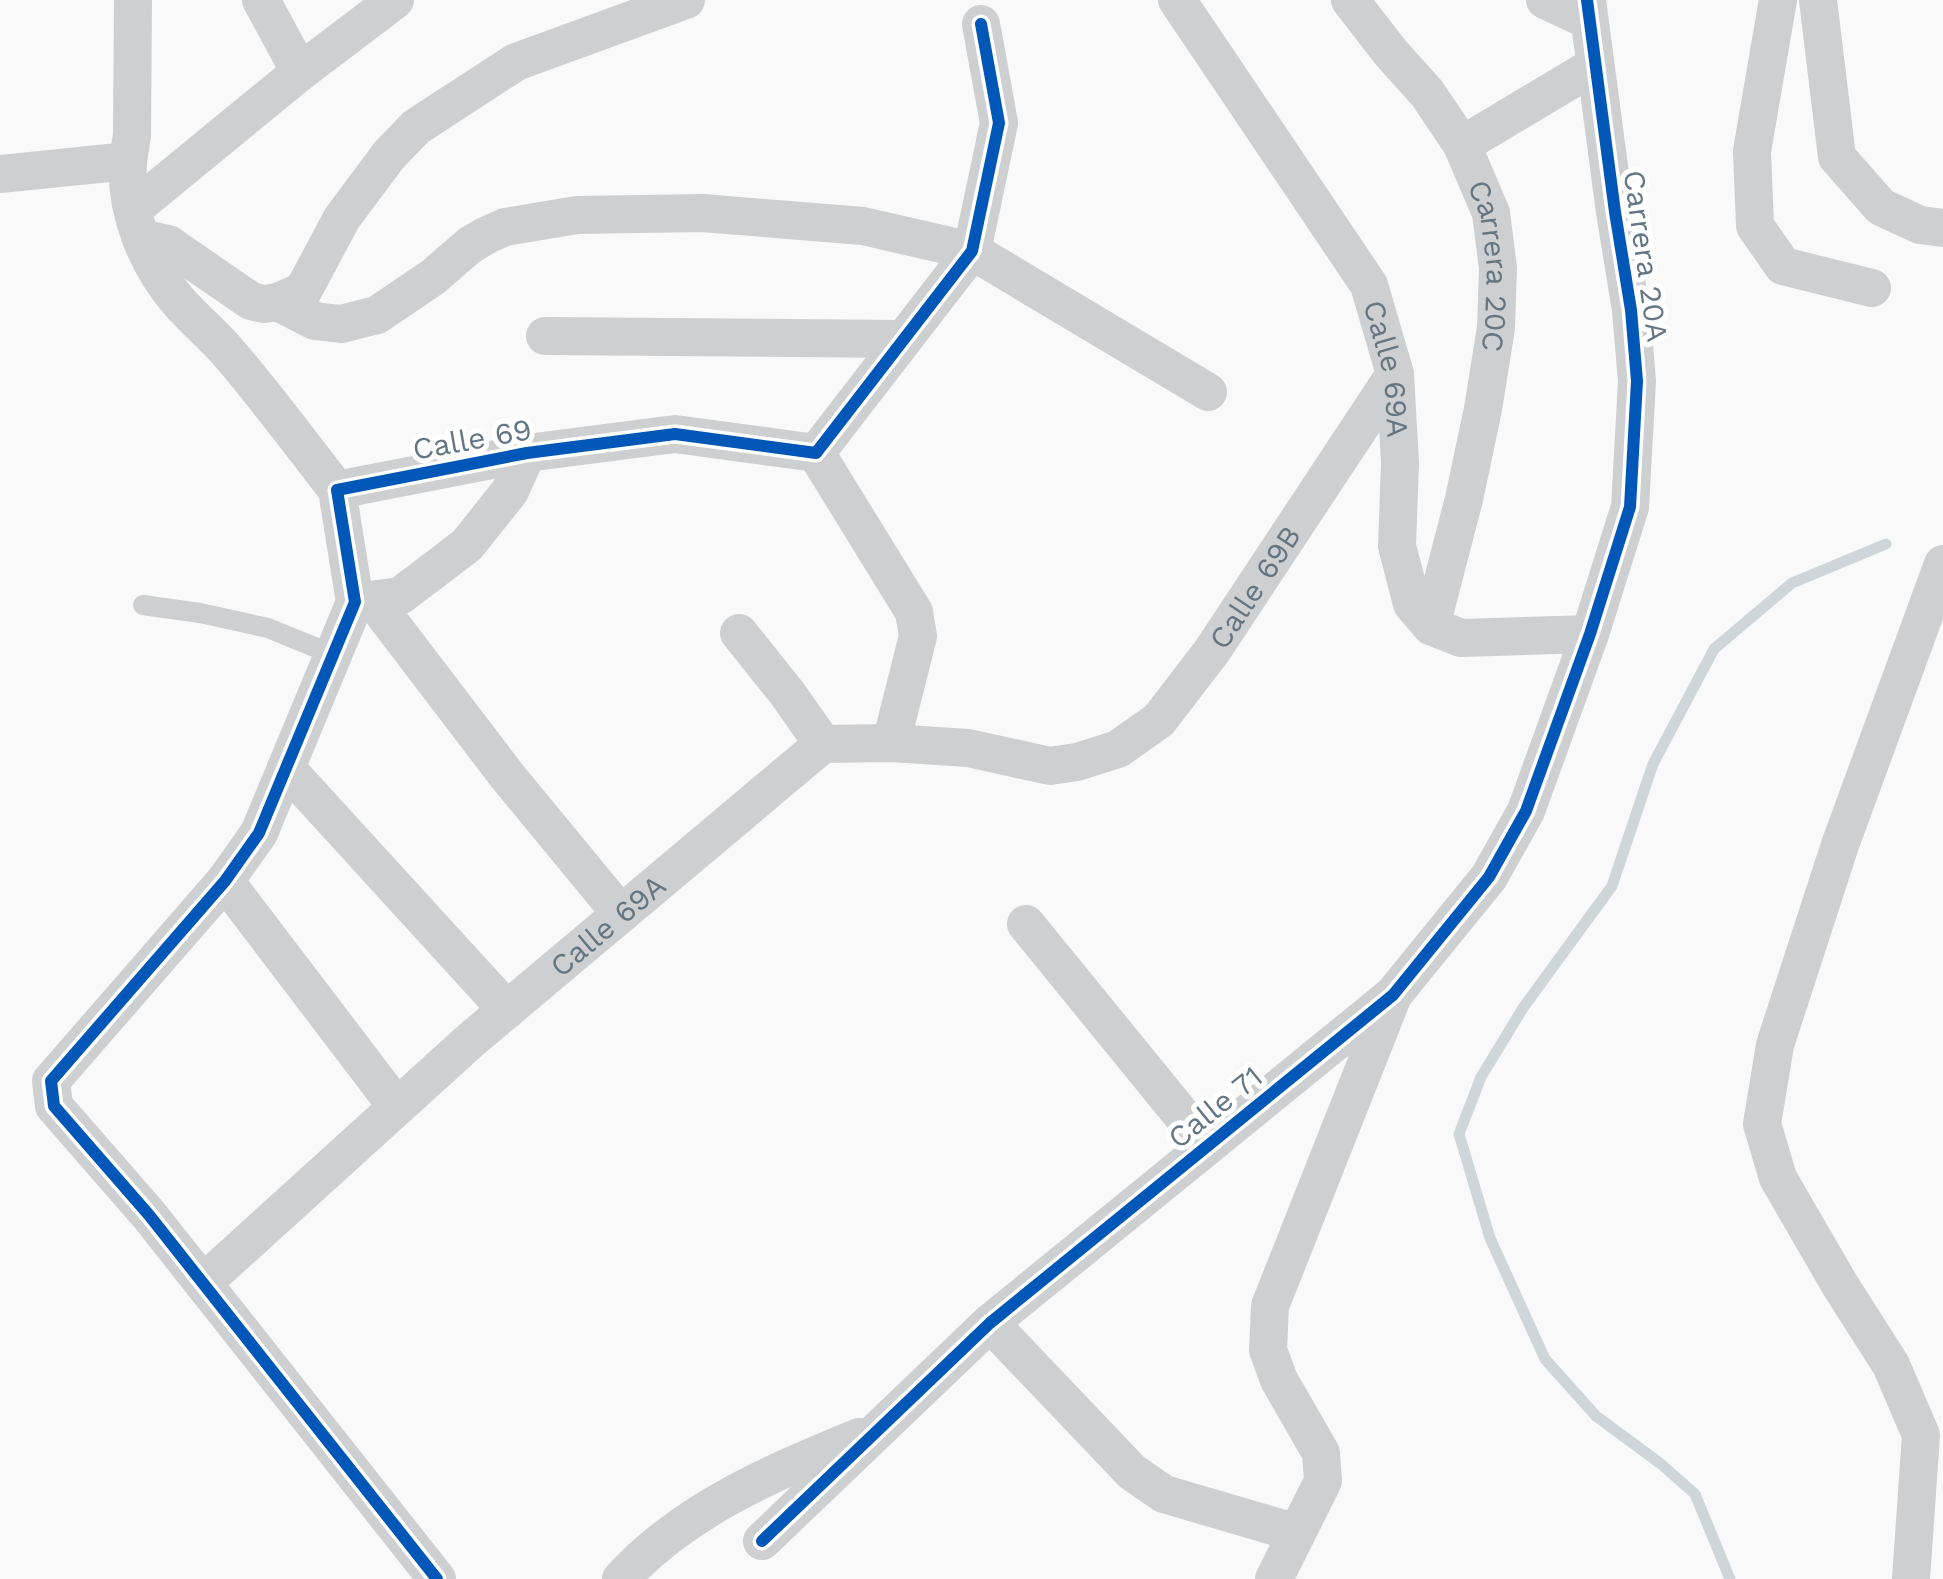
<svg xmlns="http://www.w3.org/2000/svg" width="1943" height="1579" font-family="'Work Sans',sans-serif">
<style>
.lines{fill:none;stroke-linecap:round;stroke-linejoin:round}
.stream{stroke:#ced6d9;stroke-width:11}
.service{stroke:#cecfd0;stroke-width:20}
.minor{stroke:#cecfd0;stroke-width:38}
.cycleway-casing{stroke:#fff;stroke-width:19}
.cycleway{stroke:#0057b8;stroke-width:12}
.labels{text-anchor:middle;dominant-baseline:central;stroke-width:10;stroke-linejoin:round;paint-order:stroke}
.street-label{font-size:30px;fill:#657683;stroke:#fff}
</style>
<rect width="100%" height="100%" fill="#f9f9f9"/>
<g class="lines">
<path class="stream" d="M 1730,1579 L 1695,1494 L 1661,1464 L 1596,1416 L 1545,1359 L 1490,1238 L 1459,1134 L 1481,1077 L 1523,1008 L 1612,886 L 1653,764 L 1714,649 L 1792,583 L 1886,544"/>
<path class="service" d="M 143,605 L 200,613 L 268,628 L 334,655"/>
<g class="minor">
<path d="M 261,0 L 300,72"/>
<path id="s1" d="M 1177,0 L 1369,285 L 1395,374 L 1400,463 L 1397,546 L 1412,604 L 1431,626 L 1461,638 L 1590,634"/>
<path id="s2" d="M 1350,0 L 1391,53 L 1427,93 L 1462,145 L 1491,213 L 1498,268 L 1496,328 L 1483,409 L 1464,499 L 1431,626"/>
<path d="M 1545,0 L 1588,20"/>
<path d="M 1778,0 L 1752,151 L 1755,226 L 1783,266 L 1872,288"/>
<path d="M 1818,0 L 1837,157 L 1881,207 L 1920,225 L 1943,228"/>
<path d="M 1462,145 L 1594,66"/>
<path d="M 128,161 C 125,211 146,264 179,302 C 194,319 212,334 227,351 C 266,396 301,444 337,490"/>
<path d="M 0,174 L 128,161 L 132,135 L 133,0"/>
<path d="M 133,209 L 300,72 L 395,0"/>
<path d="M 141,238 L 168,244 L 251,301 L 264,304 L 278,302 L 303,291 L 342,218 L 389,155 L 416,127 L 516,62 L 686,0"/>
<path d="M 278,302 L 315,321 L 341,324 L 377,315 L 433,277 L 470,245 L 487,235 L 505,227 L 577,215 L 702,213 L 863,226 L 972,251 L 1208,392"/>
<path d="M 545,336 L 903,339"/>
<path d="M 816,453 L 914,612 L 918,636 L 891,743"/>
<path d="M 373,600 L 508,777 L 621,914"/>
<path d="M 355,602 L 400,596 L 467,545 L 510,491 L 527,453"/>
<path d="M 739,633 L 787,693 L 823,744"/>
<path d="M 286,768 L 507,1010"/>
<path d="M 225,881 L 397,1107"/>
<path d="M 1026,924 L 1207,1146"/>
<path id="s3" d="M 203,1283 L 472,1039 L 823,744 L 891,743 L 968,748 L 1050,766 L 1077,762 L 1118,749 L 1159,720 L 1212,651 L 1395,374"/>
<path d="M 990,1323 L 1132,1472 L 1164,1494 L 1297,1533"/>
<path d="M 762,1541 L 990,1323 L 1393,995 L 1489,877 L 1526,811 L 1590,634 L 1630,507 L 1637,381 L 1631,310 L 1615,212 L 1587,0"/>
<path d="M 437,1579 L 149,1215 L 54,1106 L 51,1081 L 225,881 L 259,833 L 355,602 L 337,490 L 527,453 L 675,434 L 816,453 L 972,251 L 999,123 L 981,24"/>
<path d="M 621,1579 C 685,1509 774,1472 859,1437"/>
<path d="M 1274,1579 L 1323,1481 L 1321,1453 L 1279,1380 L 1268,1350 L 1270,1306 L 1392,998"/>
<path d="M 1911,1579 L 1921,1435 L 1891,1365 L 1840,1285 L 1778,1178 L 1762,1124 L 1775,1045 L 1840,845 L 1943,564"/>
</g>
<g class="cycleway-casing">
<path id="cycleway" d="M 762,1541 L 990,1323 L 1393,995 L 1489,877 L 1526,811 L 1590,634 L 1630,507 L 1637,381 L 1631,310 L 1615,212 L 1587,0
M 437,1579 L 149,1215 L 54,1106 L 51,1081 L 225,881 L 259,833 L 355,602 L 337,490 L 527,453 L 675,434 L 816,453 L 972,251 L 999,123 L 981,24"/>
</g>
<use href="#cycleway" class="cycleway"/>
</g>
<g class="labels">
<g class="street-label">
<text transform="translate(1646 256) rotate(82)">Carrera 20A</text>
<text stroke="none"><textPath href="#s2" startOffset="310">Carrera 20C</textPath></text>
<text stroke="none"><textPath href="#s1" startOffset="430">Calle 69A</textPath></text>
<text transform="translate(472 439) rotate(-10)">Calle 69</text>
<text stroke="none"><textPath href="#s3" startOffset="1335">Calle 69B</textPath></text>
<text stroke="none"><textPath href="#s3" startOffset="540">Calle 69A</textPath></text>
<text transform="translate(1215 1107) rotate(-39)">Calle 71</text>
</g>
</g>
</svg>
